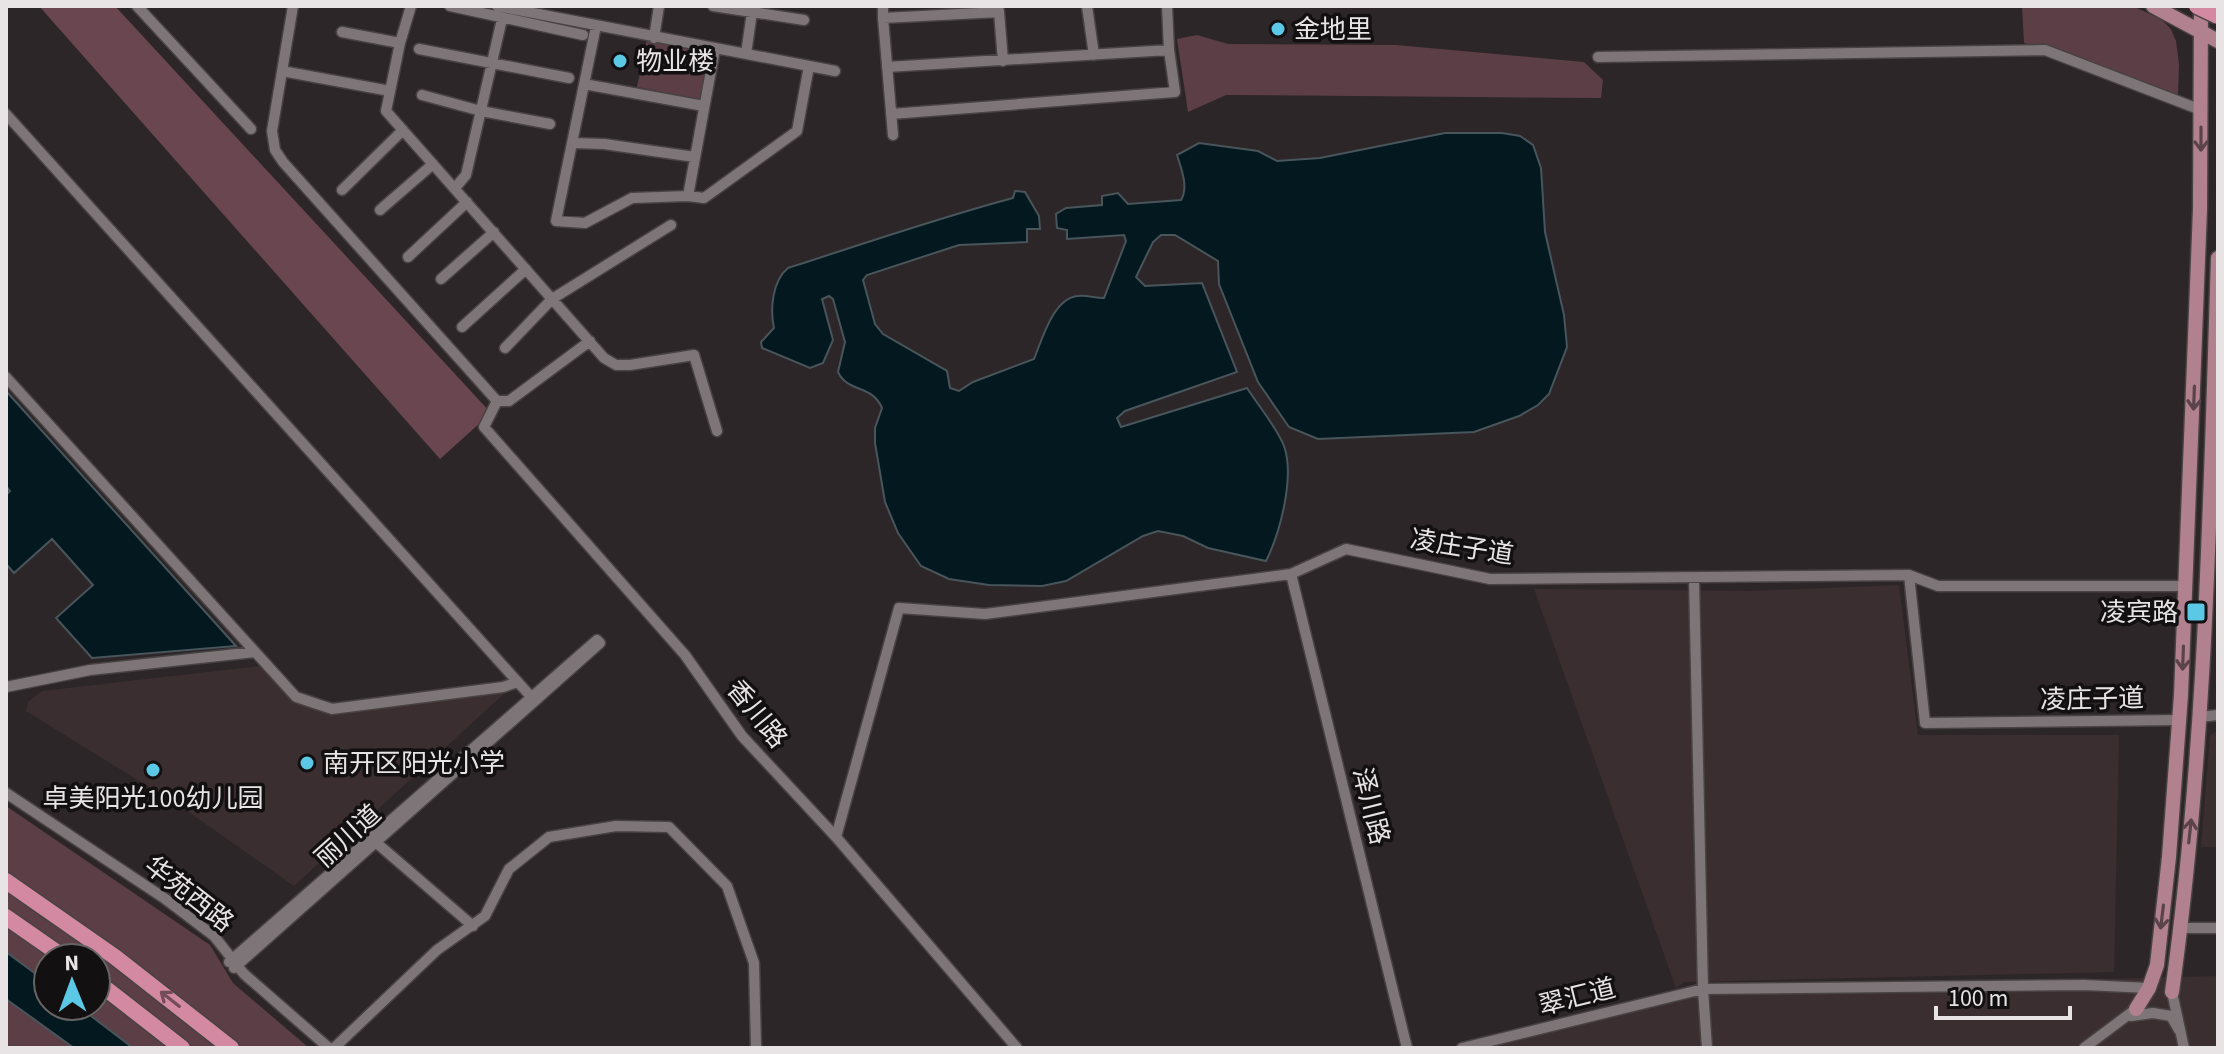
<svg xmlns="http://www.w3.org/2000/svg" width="2224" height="1054" font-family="'Source Sans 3','Noto Sans SC',sans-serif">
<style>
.built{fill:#3b2e31}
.green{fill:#5c3e47;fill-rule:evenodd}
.forest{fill:#6a4651}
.water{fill:#03181f;stroke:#48555a;stroke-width:2}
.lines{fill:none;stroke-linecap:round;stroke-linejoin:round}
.minor-casing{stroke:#484243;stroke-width:13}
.major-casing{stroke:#484243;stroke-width:17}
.highway-casing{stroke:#484243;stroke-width:19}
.minor{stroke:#7d7577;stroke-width:10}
.major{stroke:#b18190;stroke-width:14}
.highway{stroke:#d389a1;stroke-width:16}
.highway-bridge-casing{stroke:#484243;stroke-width:19;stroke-linecap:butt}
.highway-bridge{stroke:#d389a1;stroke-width:16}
.oneway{stroke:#5a434a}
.oneway2{stroke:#734c59}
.poi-dot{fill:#5bc8e6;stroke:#131011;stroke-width:3}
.labels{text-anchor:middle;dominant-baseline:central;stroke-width:7;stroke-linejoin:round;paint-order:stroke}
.poi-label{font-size:26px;fill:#e8e3e4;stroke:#131011;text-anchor:start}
.street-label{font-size:26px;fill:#e8e3e4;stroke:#131011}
</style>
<rect width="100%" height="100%" fill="#2d2628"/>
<path class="built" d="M 1899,585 L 1918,735 L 2119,735 L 2114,972 L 1685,982 L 1676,988 L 1534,589 L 1751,591 Z
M 261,666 L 295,703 L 331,715 L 507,691 L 294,886 L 186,810 L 26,711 L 28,702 L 42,691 Z
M 2218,731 L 2218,847 L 2201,847 L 2210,735 Z
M 2218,976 L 2218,1048 L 1464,1048 L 1693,990 Z"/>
<path class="green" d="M 2022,6 L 2133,6 L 2162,20 L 2171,29 L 2176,41 L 2179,64 L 2178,95 L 2024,43 Z
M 1197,35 L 1228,44 L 1396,45 L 1584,62 L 1603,80 L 1601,98 L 1226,95 L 1188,112 L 1177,39 Z
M 647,39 L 710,53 L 700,100 L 637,87 Z
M 6,806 L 210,945 L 233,983 L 309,1048 L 6,1048 ZM 48,958 L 96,958 L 96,1006 L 48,1006 Z"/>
<path class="forest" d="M 39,6 L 115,6 L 491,413 L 440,459 Z"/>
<path class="water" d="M 1445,133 L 1502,133 L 1520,136 L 1533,145 L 1541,168 L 1545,232 L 1564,315 L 1567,347 L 1549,394 L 1538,405 L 1519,416 L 1474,432 L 1318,439 L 1289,427 L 1258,382 L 1219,284 L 1218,261 L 1175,235 L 1161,235 L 1153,242 L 1136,277 L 1145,286 L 1202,283 L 1237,372 L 1125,411 L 1117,418 L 1121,427 L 1247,388 C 1258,405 1277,428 1284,446 C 1295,477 1280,533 1266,561 L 1208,548 L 1183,536 L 1158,531 L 1143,536 L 1066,581 L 1042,586 L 989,585 L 949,579 L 921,566 L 898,533 L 885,502 L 875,443 L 875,428 L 882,408 C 872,384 848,393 838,372 L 845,342 L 833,299 L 829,296 L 822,299 L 833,340 L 823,363 L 810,368 L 762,348 L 761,342 L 774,328 C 770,310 772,281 788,268 C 863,244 938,218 1013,198 L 1015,191 L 1025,192 L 1039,216 L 1040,229 L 1027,229 L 1027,242 L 959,245 L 867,275 L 863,280 L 875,324 L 883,334 L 947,371 L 950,388 L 959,391 L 973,382 L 1034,359 C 1042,340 1053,298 1078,296 C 1086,295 1096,298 1104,298 L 1126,241 L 1124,235 L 1067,239 L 1067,230 L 1057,228 L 1056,214 L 1066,208 L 1102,205 L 1102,196 L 1118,193 L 1128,204 L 1181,200 C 1189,187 1181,168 1177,155 L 1199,143 L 1258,151 L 1277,161 L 1320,158 Z
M 6,391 L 236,646 L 92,658 L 56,618 L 93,585 L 52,539 L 14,573 L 6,564 L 6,495 L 10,491 L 6,486 Z
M 6,952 L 48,983 L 48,1006 L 78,1006 L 133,1048 L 74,1048 L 6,999 Z"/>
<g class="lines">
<g class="minor-casing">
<path id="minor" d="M 137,6 L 251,129
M 293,6 L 272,131 L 275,150 L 283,162 L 497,401 L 509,401 L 590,341
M 411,6 L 400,43 L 386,111 L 604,358 L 616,365 L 630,365 L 694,355 L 717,431
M 450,6 L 583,35
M 497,6 L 835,71
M 713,6 L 804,20
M 883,6 L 883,18 L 999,12 L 998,6
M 1087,6 L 1094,55
M 999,12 L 1003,61
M 883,18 L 893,135
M 596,26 L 572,143 L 604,144 L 695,157
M 342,32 L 400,43
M 654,38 L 659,6
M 419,49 L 569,78
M 746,54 L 752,12
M 1598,57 L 2045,50 L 2201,110
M 887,67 L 1169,50 L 1167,6
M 282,71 L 390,91
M 584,84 L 704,106
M 422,95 L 481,111 L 550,124
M 6,114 L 534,700
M 891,114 L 1175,92 L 1169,50
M 572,143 L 556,221 L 585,223 L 632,198 L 688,196 L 715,49
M 455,188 L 466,175 L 502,19
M 342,190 L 403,130
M 688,196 L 704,198 L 797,131 L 809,66
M 380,210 L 433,164
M 408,257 L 467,202
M 441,279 L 494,232
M 462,327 L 526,269
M 505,348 L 552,299 L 671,225
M 6,377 L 296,697 L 332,709 L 503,687 L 518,682
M 497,401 L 484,427 L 685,655 L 742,736 L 836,837 L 1017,1048
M 1291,574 L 1407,1048
M 1909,575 L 1938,586 L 2186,586
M 1694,579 L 1703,989 L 1707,1048
M 6,687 L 90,670 L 255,652
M 2199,717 L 2218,715
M 6,793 L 164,898 L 214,936 L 244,974 L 329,1048
M 836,837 L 899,608 L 985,614 L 1291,574 L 1346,549 L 1490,579 L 1909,575 L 1925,723 L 2180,720
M 372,839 L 473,926
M 2181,928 L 2218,928
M 229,962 L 597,640 L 600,643 L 234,968
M 2172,992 L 2184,1048
M 2131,1016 L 2153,1013 L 2171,1016 L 2179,1030
M 334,1048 L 437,950 L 485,916 L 509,869 L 549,837 L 616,826 L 669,827 L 727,886 L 754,963 L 756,1048
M 1462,1048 L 1703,989 L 2084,985 L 2149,988
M 2084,1048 L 2136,1009"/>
</g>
<g class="major-casing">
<path id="major" d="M 2153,6 L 2218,41
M 2172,992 C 2206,749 2210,503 2218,258
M 2136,1009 L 2149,988 L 2157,965 L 2169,857 L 2181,695 L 2200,209 L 2201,6"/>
</g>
<g class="highway-casing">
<path id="highway" d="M 6,881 L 115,957 L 231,1048
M 6,917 L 65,958
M 96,981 L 182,1048"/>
</g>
<use href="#minor" class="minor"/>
<use href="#major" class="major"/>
<use href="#highway" class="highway"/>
<g class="highway-bridge-casing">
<path id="highway-bridge" d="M 2197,6 L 2218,16"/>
</g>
<use href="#highway-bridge" class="highway-bridge"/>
</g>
<defs><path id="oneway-shaft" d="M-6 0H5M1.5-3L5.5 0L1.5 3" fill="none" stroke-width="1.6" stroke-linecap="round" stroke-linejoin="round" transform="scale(2)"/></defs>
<g class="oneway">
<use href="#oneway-shaft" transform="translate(2201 139) rotate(90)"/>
<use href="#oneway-shaft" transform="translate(2194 398) rotate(92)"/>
<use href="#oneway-shaft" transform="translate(2183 658) rotate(92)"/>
<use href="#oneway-shaft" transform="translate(2190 831) rotate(-84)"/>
<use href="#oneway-shaft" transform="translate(2162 917) rotate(97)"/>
</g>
<use class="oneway2" href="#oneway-shaft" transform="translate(170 999) rotate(-142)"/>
<g class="poi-dot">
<circle cx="1278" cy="29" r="8"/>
<circle cx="620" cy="61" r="8"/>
<rect x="2186" y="602" width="20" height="20" rx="4"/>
<circle cx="307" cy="763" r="8"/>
<circle cx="153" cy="770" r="8"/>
</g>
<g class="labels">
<g class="poi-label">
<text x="1294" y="29">金地里</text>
<text x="636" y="61">物业楼</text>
<text x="2178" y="612" text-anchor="end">凌宾路</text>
<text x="323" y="763">南开区阳光小学</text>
<text x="153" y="798" text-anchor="middle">卓美阳光100幼儿园</text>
</g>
<g class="street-label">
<text transform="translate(1462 547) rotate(9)">凌庄子道</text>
<text transform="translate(2092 699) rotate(-1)">凌庄子道</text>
<text transform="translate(757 714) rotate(51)">香川路</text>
<text transform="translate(1371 806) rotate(76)">泽川路</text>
<text transform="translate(348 836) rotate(-42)">丽川道</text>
<text transform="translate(189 894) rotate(38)">华苑西路</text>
<text transform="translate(1577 997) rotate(-14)">翠汇道</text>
</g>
</g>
<rect width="2224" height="1054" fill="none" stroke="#e8e3e4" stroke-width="16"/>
<g transform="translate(72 982) rotate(359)"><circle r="38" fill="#131011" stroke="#686465" stroke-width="2"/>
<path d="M0-6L14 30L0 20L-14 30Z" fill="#5bc8e6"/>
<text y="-12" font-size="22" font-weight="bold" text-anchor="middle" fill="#e8e3e4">N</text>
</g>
<path d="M1936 1006v12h134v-12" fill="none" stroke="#e8e3e4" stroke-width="4"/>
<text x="1948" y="1006" font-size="24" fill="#e8e3e4" stroke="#131011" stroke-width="6" paint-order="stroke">100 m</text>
</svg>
